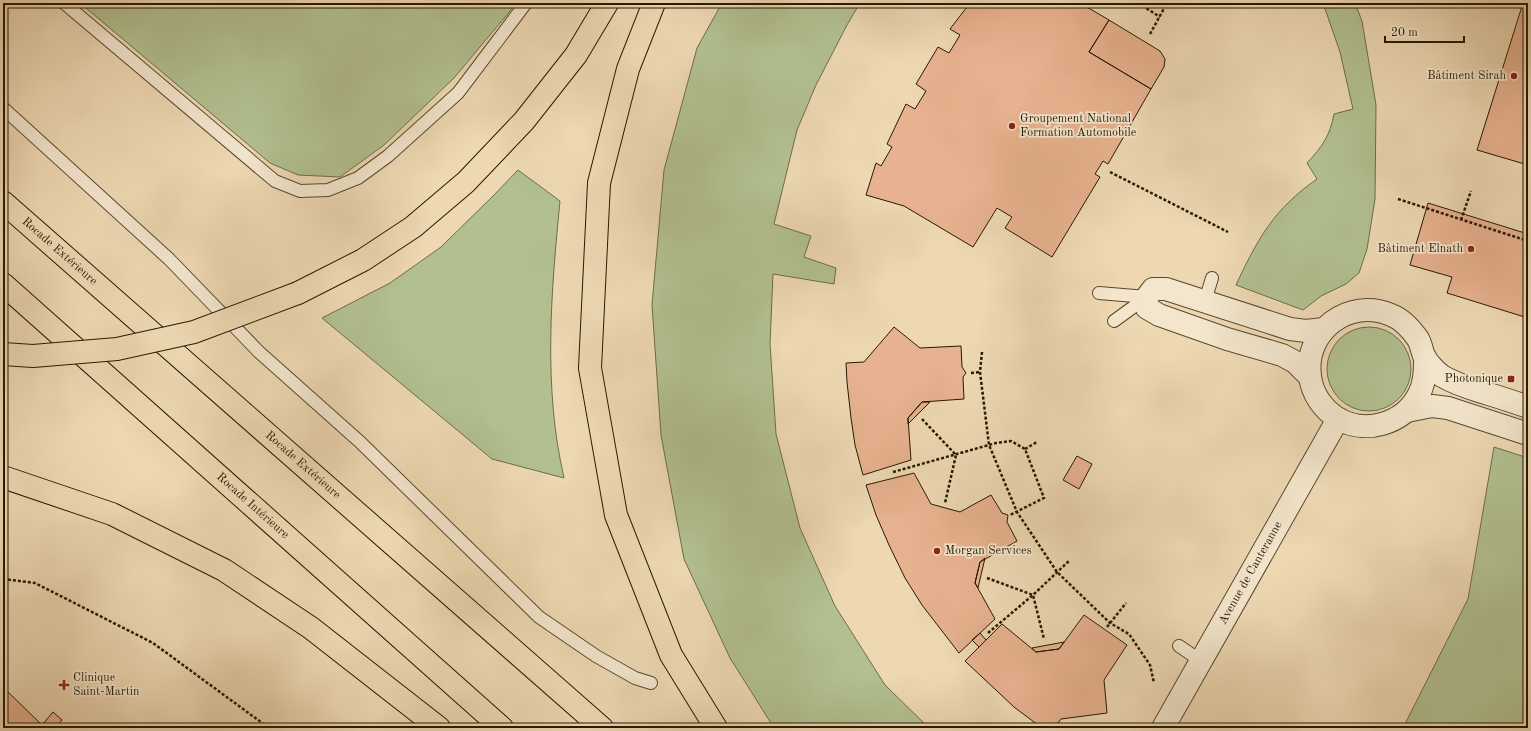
<svg xmlns="http://www.w3.org/2000/svg" width="1531" height="731" font-family="'Old Standard TT',serif">
<style>
.green{fill:#b2c090;stroke:#6e6c49}
.building{fill:#e7b28f;stroke:#291802}
.lines{fill:none;stroke-linecap:round;stroke-linejoin:round}
.service-casing{stroke:#5a482e;stroke-width:14}
.minor-casing{stroke:#5a482e;stroke-width:24}
.motorway-casing{stroke:#291802;stroke-width:24}
.path{stroke:#291802;stroke-width:2.5;stroke-dasharray:3 2;stroke-linecap:butt}
.service{stroke:#f3e6cd;stroke-width:12}
.minor{stroke:#f3e6cd;stroke-width:22}
.motorway{stroke:#edd8b2;stroke-width:22}
.motorway-bridge-casing{stroke:#291802;stroke-width:24;stroke-linecap:butt}
.motorway-bridge{stroke:#edd8b2;stroke-width:22}
.poi-dot{fill:#8f2418;stroke:#f3e6cd;stroke-width:1.5}
.labels{text-anchor:middle;dominant-baseline:central;stroke-width:3.5;stroke-linejoin:round;paint-order:stroke}
.poi-label{font-size:12px;fill:#291802;stroke:#f3e6cd;text-anchor:end}
.street-label{font-size:12px;fill:#291802;stroke:#f3e6cd}
</style>
<rect width="100%" height="100%" fill="#edd8b2"/>
<filter id="stains"><feTurbulence type="fractalNoise" baseFrequency=".005" numOctaves="4"/><feColorMatrix values="0 0 0 0 .2 0 0 0 0 .09 0 0 0 0 .02 0 0 0 .5 -.17"/></filter>
<radialGradient id="worn" r=".72"><stop offset=".6" stop-color="#630" stop-opacity="0"/><stop offset="1" stop-color="#630" stop-opacity=".3"/></radialGradient>
<path class="green" d="M 80,3 L 515,3 L 510,11 L 454,78 L 384,145 L 340,177 L 298,175 L 270,163 Z
M 722,3 L 860,3 L 847,25 L 816,85 L 797,130 L 774,224 L 811,236 L 804,257 L 836,268 L 834,284 L 773,274 L 770,344 L 776,434 L 800,528 L 835,606 L 885,685 L 929,728 L 774,728 L 730,658 L 684,559 L 661,435 L 652,305 L 664,170 L 697,48 Z
M 1323,3 L 1355,3 L 1362,21 L 1376,105 L 1375,199 L 1367,249 L 1359,273 L 1346,284 L 1321,296 L 1303,310 L 1236,285 C 1258,238 1274,209 1317,179 L 1307,163 C 1322,147 1330,136 1334,114 L 1353,109 L 1340,52 Z
M 518,170 L 560,201 C 551,293 543,387 564,478 L 492,459 L 322,318 L 390,283 L 441,247 L 494,195 Z
M1327 369a42 42 0 1 1 84 0a42 42 0 1 1-84 0Z
M 1494,447 L 1528,458 L 1528,713 L 1523,728 L 1403,728 L 1468,599 Z"/>
<path class="building" d="M 970,3 L 1080,3 L 1109,20 L 1089,52 L 1151,89 L 1108,164 L 1103,161 L 1095,174 L 1100,177 L 1052,257 L 1005,228 L 1012,217 L 997,208 L 973,247 L 904,206 L 866,195 L 876,163 L 881,166 L 892,147 L 887,144 L 906,104 L 915,109 L 926,91 L 916,84 L 938,47 L 949,53 L 960,35 L 950,29 Z
M 1523,3 L 1528,3 L 1528,165 L 1477,150 Z
M 1109,20 L 1160,51 L 1165,59 L 1164,67 L 1151,89 L 1089,52 Z
M 1428,203 L 1528,234 L 1528,318 L 1447,293 L 1452,277 L 1410,265 Z
M 894,327 L 920,348 L 961,346 L 962,367 L 966,373 L 963,377 L 964,399 L 922,402 L 908,418 L 911,460 L 863,475 L 855,445 L 851,418 L 847,382 L 846,363 L 864,362 Z
M 922,402 L 930,402 L 908,424 L 908,418 Z
M 1077,456 L 1092,464 L 1079,489 L 1063,480 Z
M 914,473 L 931,504 L 960,512 L 991,495 L 1002,513 L 1008,515 L 1007,522 L 1017,541 L 980,562 L 975,583 L 995,619 L 959,653 L 922,605 L 905,578 L 889,545 L 876,515 L 866,485 Z
M 985,558 L 978,588 L 975,583 L 980,562 Z
M 1084,615 L 1127,645 L 1104,680 L 1107,713 L 1061,719 L 1054,728 L 1042,728 L 1014,707 L 965,661 L 1002,624 L 1036,652 L 1059,649 Z
M 980,633 L 986,640 L 979,647 L 972,640 Z
M 1064,642 L 1059,649 L 1036,652 L 1032,648 Z
M 3,688 L 8,692 L 3,697 Z
M 8,692 L 42,725 L 45,728 L 3,728 L 3,697 Z
M 53,712 L 62,720 L 55,728 L 45,728 L 42,725 Z"/>
<g class="lines">
<g class="service-casing">
<path id="service" d="M 64,3 L 275,181 L 300,191 L 328,190 L 358,178 L 388,156 L 458,93 L 526,3
M 3,108 L 169,259 L 259,352 L 360,442 L 539,617 L 596,656 L 635,678 L 651,683
M 1099,293 L 1147,297
M 1205,301 L 1212,278
M 1114,321 L 1147,297
M 1179,646 L 1201,661"/>
</g>
<g class="minor-casing">
<g id="minor">
<path d="M 1425,357 C 1425,371 1425,384 1418,396 C 1403,424 1365,435 1337,418 C 1323,409 1312,394 1310,376 C 1304,331 1349,297 1391,315 C 1402,319 1411,329 1418,339 C 1421,344 1422,351 1424,356 C 1427,362 1436,372 1442,376 C 1454,383 1466,387 1479,391 C 1495,396 1512,401 1528,407"/>
<path d="M 1310,377 L 1295,362 L 1282,355 L 1227,339 L 1159,315 L 1147,308 L 1147,297 L 1153,289 L 1166,289 L 1290,329 L 1306,331 L 1324,329"/>
<path d="M 1407,411 L 1432,406 L 1448,408 L 1528,434"/>
<path id="s1" d="M 1163,728 L 1338,419"/>
</g>
</g>
<g class="motorway-casing">
<g id="motorway">
<path d="M 654,3 L 628,69 L 599,183 L 590,368 L 616,515 L 671,655 L 716,728"/>
<path id="s2" d="M 3,202 L 602,728"/>
<path id="s3" d="M 3,284 L 502,728"/>
<path d="M 298,293 L 363,260 L 413,227 L 466,182 L 524,121 L 576,55 L 607,3"/>
<path d="M 3,477 L 112,514 L 224,570 L 311,628 L 439,728"/>
</g>
</g>
<path class="path" d="M 1138,3 L 1160,17
M 1150,34 L 1167,3
M 1110,172 L 1228,232
M 1398,199 L 1528,241
M 1461,220 L 1471,191
M 982,352 L 980,372 L 989,445 L 1017,512 L 1057,572 L 1110,623 L 1129,634 L 1150,665 L 1154,683
M 971,373 L 980,372
M 922,419 L 956,455 L 945,503
M 1025,449 L 1037,442
M 893,472 L 996,443 L 1011,441 L 1025,449 L 1044,498 L 1010,515
M 987,578 L 1033,595 L 1044,639
M 3,579 L 35,583 L 153,643 L 269,728
M 1107,627 L 1126,603
M 988,633 L 1033,595 L 1070,560"/>
<use href="#service" class="service"/>
<use href="#minor" class="minor"/>
<use href="#motorway" class="motorway"/>
<g class="motorway-bridge-casing">
<path id="motorway-bridge" d="M 3,354 L 33,356 L 117,349 L 194,332 L 298,293"/>
</g>
<use href="#motorway-bridge" class="motorway-bridge"/>
</g>
<g class="poi-dot">
<circle cx="1514" cy="76" r="4"/>
<circle cx="1012" cy="126" r="4"/>
<circle cx="1471" cy="249" r="4"/>
<rect x="1507" y="375" width="8" height="8" rx="2"/>
<circle cx="937" cy="551" r="4"/>
<path d="M62 679h4v4h4v4h-4v4h-4v-4h-4v-4h4z"/>
</g>
<g class="labels">
<g class="poi-label">
<text x="1506" y="76">Bâtiment Sirah</text>
<text x="1020" y="119" text-anchor="start">Groupement National<tspan x="1020" dy="14">Formation Automobile</tspan></text>
<text x="1463" y="249">Bâtiment Elnath</text>
<text x="1503" y="379">Photonique</text>
<text x="945" y="551" text-anchor="start">Morgan Services</text>
<text x="73" y="678" text-anchor="start">Clinique<tspan x="73" dy="14">Saint-Martin</tspan></text>
</g>
<g class="street-label">
<text stroke="none"><textPath href="#s2" startOffset="75">Rocade Extérieure</textPath></text>
<text stroke="none"><textPath href="#s2" startOffset="399">Rocade Extérieure</textPath></text>
<text stroke="none"><textPath href="#s3" startOffset="334">Rocade Intérieure</textPath></text>
<text stroke="none"><textPath href="#s1" startOffset="178">Avenue de Canteranne</textPath></text>
</g>
</g>
<rect width="1531" height="731" fill="none" stroke="#edd8b2" stroke-width="16"/>
<rect x="4" y="4" width="1523" height="723" fill="none" stroke="#291802" stroke-width="2"/>
<rect x="8" y="8" width="1515" height="715" fill="none" stroke="#291802"/>
<path d="M1385 36v6h79v-6" fill="none" stroke="#291802" stroke-width="2"/>
<text x="1391" y="36" font-size="12" fill="#291802" stroke="#f3e6cd" stroke-width="3" paint-order="stroke">20 m</text>
<rect width="100%" height="100%" filter="url(#stains)"/>
<rect width="100%" height="100%" fill="url(#worn)"/>
</svg>
